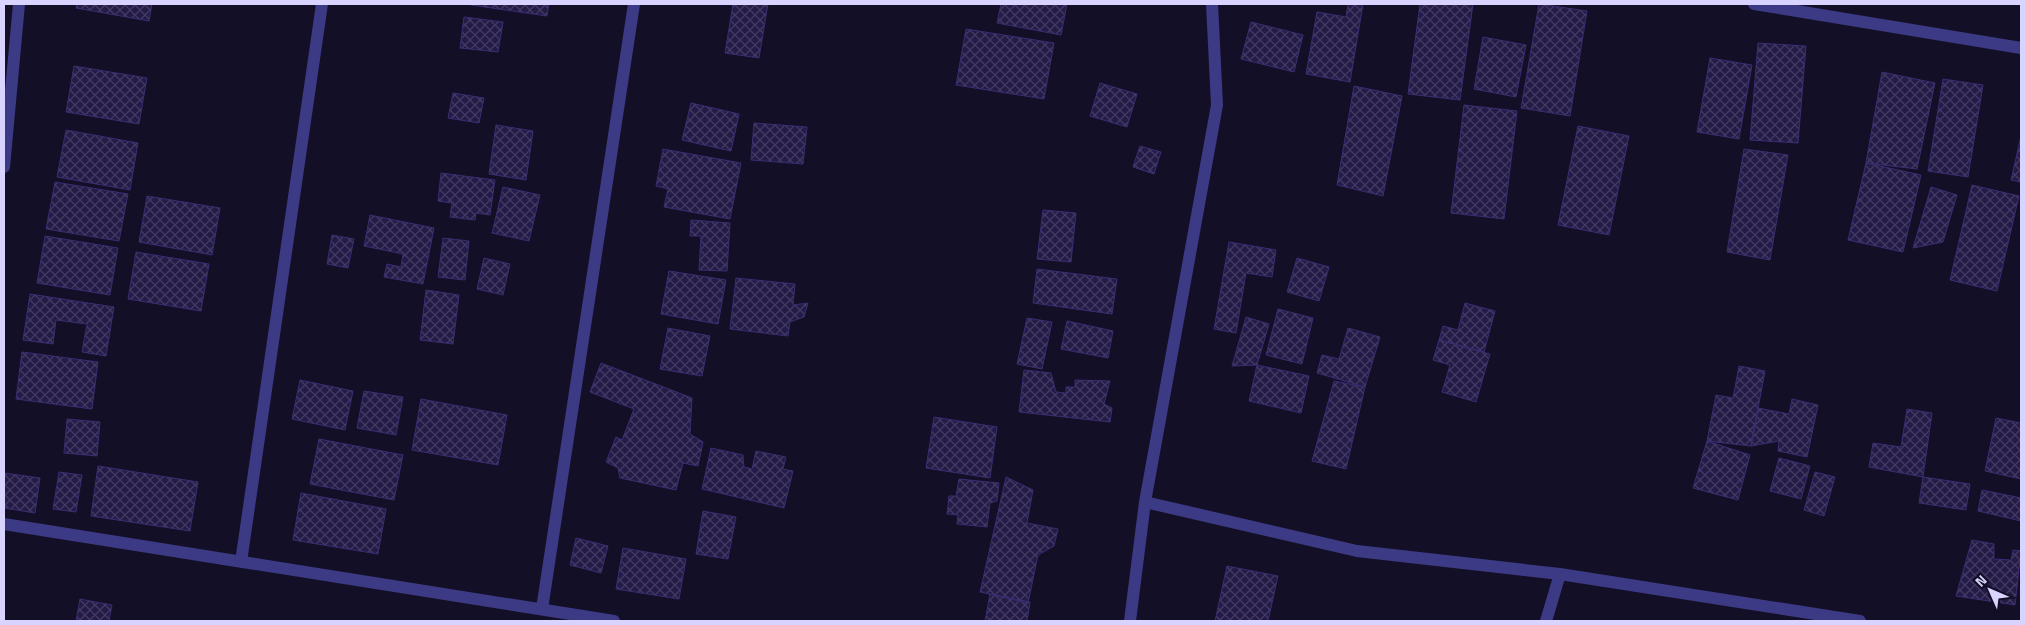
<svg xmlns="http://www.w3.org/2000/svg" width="2025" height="625" font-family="'Titillium Web',sans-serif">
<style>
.building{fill:url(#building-cross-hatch);stroke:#3b2d73}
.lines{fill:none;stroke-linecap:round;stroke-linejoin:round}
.minor{stroke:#3d3a85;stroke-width:12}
</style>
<defs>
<pattern id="building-cross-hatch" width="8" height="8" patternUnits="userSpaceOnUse" patternTransform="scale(1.25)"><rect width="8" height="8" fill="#241b47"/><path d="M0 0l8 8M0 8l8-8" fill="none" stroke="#433b63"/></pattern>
</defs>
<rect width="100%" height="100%" fill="#130f26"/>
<path class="building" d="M 77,4 L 152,4 L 149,21 L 76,8 Z
M 471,4 L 549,4 L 547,16 L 471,5 Z
M 733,4 L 768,4 L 759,58 L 725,53 Z
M 1001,4 L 1067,4 L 1061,35 L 997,23 Z
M 1348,4 L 1363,4 L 1350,82 L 1306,74 L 1317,12 L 1346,17 Z
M 1420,4 L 1473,4 L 1460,100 L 1408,94 Z
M 1539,4 L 1587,11 L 1570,116 L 1521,108 Z
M 464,17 L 503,22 L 498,52 L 460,48 Z
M 1251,22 L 1303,35 L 1294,72 L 1241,59 Z
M 966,29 L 1054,43 L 1044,99 L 956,85 Z
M 1483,37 L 1526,45 L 1516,97 L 1474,89 Z
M 1758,43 L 1806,46 L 1798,143 L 1750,140 Z
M 1710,58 L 1752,65 L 1739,139 L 1697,132 Z
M 74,66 L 147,78 L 139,124 L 66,112 Z
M 1882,72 L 1935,83 L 1917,169 L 1866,163 Z
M 1943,79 L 1983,85 L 1968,177 L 1928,171 Z
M 1100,83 L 1137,94 L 1127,127 L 1090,116 Z
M 1354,86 L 1402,96 L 1383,196 L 1337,185 Z
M 453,93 L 484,98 L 479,123 L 448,118 Z
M 691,103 L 739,114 L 731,151 L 682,140 Z
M 1464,105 L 1517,111 L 1504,219 L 1451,213 Z
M 754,123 L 807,127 L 803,164 L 751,160 Z
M 496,125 L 533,131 L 526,180 L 489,174 Z
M 1578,126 L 1629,136 L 1609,235 L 1558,225 Z
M 66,130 L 138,143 L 130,190 L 57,177 Z
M 2021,136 L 2021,182 L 2011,180 Z
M 1140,146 L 1161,152 L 1154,174 L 1133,167 Z
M 663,149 L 741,163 L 730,219 L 664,207 L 668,189 L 656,186 Z
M 1744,149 L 1788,155 L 1770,260 L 1727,252 Z
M 1866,163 L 1921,175 L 1903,252 L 1848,240 Z
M 441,173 L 495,180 L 490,215 L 476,213 L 475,220 L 450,217 L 452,203 L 438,201 Z
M 55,182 L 128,194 L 119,241 L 46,229 Z
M 1972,185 L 2019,196 L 1997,291 L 1950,280 Z
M 503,187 L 540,195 L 529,241 L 492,233 Z
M 1931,187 L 1957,195 L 1943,242 L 1913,248 Z
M 147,196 L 220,208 L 212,255 L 139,242 Z
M 1043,210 L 1076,213 L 1071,262 L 1037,259 Z
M 370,215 L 434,228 L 423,284 L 384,277 L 387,264 L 401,267 L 403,254 L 364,246 Z
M 691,220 L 730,223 L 727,271 L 699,270 L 701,236 L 690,236 Z
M 332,235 L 354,239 L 348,268 L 327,264 Z
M 45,236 L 118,248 L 110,295 L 37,283 Z
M 443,238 L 469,241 L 465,280 L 438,277 Z
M 1229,242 L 1276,250 L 1272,277 L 1246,273 L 1236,333 L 1214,329 Z
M 136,252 L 209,264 L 201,311 L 128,299 Z
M 484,258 L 510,264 L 503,295 L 477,289 Z
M 1297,258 L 1329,267 L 1319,301 L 1287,292 Z
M 1037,269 L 1117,279 L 1112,314 L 1033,303 Z
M 669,271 L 726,280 L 718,324 L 661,314 Z
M 736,278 L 795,284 L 793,305 L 808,303 L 804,317 L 790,322 L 788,336 L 730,329 Z
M 426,290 L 459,295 L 453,344 L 420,340 Z
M 30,294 L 114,307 L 106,356 L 82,352 L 87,324 L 56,320 L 53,344 L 23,340 Z
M 1465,303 L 1495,311 L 1484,352 L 1439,340 L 1443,326 L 1458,330 Z
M 1278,309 L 1313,318 L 1302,364 L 1266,355 Z
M 1246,317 L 1269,324 L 1257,365 L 1232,366 Z
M 1027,318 L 1052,322 L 1042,369 L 1017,364 Z
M 1067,321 L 1113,331 L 1108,358 L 1061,349 Z
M 668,328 L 710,336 L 702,376 L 660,369 Z
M 1348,328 L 1380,337 L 1365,387 L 1317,373 L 1322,355 L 1339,359 Z
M 1439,340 L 1490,354 L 1476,402 L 1442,392 L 1450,365 L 1433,360 Z
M 22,352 L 98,362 L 92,409 L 16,399 Z
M 601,363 L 692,398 L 690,434 L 703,442 L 698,466 L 683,463 L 676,490 L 620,478 L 618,468 L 606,462 L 616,437 L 622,440 L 634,409 L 590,392 Z
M 1257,365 L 1309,376 L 1301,413 L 1249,401 Z
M 1739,366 L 1765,371 L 1751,446 L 1707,441 L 1716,395 L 1733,398 Z
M 1024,370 L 1051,373 L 1056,392 L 1066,393 L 1066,387 L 1075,387 L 1075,380 L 1110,381 L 1104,404 L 1112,408 L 1110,422 L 1019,412 Z
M 300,380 L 353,391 L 345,430 L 292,419 Z
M 1334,381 L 1365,387 L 1346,469 L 1312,461 Z
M 364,391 L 403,397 L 396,435 L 357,428 Z
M 421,399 L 507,415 L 498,465 L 412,450 Z
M 1792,399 L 1818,405 L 1807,457 L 1778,451 L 1779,441 L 1751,446 L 1758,408 L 1789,414 Z
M 1907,409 L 1932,413 L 1923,477 L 1869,467 L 1873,443 L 1901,447 Z
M 934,417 L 997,427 L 990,478 L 926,468 Z
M 1996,418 L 2021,423 L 2021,479 L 1985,471 Z
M 67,419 L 100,422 L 97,456 L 64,453 Z
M 319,439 L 403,455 L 394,500 L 310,484 Z
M 1707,441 L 1750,455 L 1738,500 L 1693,488 Z
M 711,448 L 743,455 L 744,467 L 752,469 L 756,451 L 786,457 L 783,469 L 793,471 L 784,508 L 702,489 Z
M 1779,458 L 1810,466 L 1801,499 L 1770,491 Z
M 98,466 L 198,482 L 190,531 L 91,516 Z
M 59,472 L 82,475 L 76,512 L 53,509 Z
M 1815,472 L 1835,477 L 1824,516 L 1804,510 Z
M 4,473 L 40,478 L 35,513 L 4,508 Z
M 1006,477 L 1033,490 L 1027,523 L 1058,529 L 1054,546 L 1038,555 L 1028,603 L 980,592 Z
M 1923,477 L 1970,484 L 1966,510 L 1919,503 Z
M 959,479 L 999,483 L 997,501 L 990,503 L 987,527 L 957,524 L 958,515 L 947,514 L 949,496 L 956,496 Z
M 1982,490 L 2021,498 L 2021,521 L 1978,511 Z
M 301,493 L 386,509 L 378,554 L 293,540 Z
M 703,511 L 736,517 L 728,559 L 696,554 Z
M 576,538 L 608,546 L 601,573 L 570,565 Z
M 1972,540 L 1994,544 L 1994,559 L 2011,560 L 2013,550 L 2021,551 L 2015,605 L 1956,596 Z
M 623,548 L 686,559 L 679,599 L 616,589 Z
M 1227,566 L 1278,576 L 1268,621 L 1215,621 Z
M 990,594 L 1030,602 L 1027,621 L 985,621 Z
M 80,599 L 112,605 L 109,621 L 76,621 Z"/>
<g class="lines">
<path class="minor" d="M 1212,4 L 1217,105 L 1145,502 L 1357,551 L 1560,574 L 1860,621
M 1754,4 L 2021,48
M 4,167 L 19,4
M 4,524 L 614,621
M 241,562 L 322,4
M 542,609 L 634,4
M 1130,621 L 1145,502
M 1546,621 L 1560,574"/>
</g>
<rect width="2025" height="625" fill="none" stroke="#d9d4ff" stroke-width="10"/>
<g transform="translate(1990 590) rotate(315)" stroke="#130f26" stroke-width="4" paint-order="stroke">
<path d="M0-4L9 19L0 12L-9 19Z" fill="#d9d4ff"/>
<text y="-8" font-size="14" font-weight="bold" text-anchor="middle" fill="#d9d4ff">N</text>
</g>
</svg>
